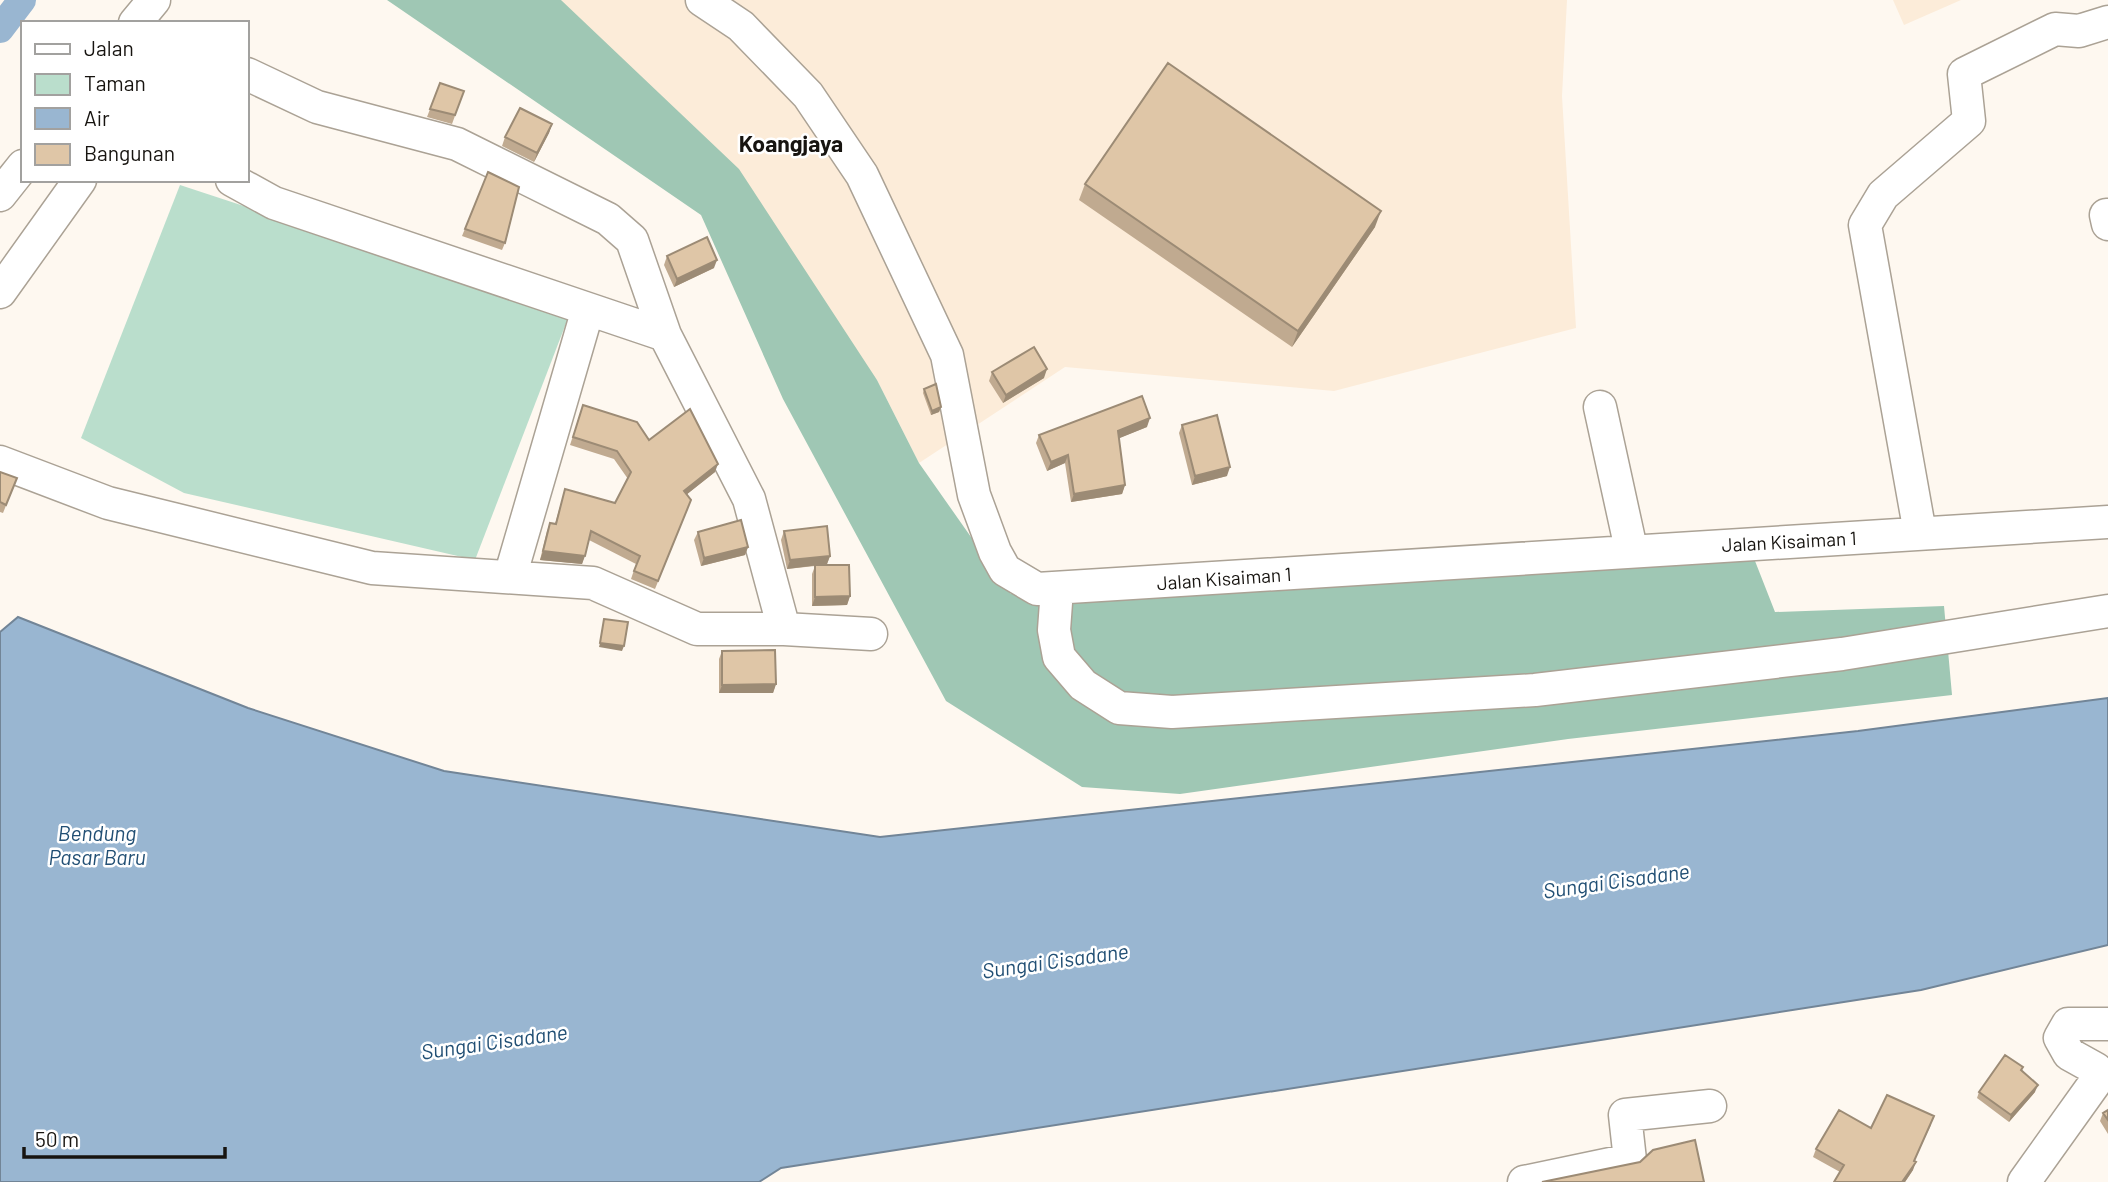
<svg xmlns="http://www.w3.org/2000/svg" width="2108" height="1182" font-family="Barlow,sans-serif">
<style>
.built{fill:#fcecd9}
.green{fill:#badecc}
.forest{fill:#9fc7b4}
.water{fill:#99b6d1;stroke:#728597;stroke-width:2}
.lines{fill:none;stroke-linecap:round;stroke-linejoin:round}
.canal{stroke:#99b6d1;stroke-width:28}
.minor-casing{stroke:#aba295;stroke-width:35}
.minor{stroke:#fff;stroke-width:32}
.wall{fill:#c0aa90}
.shaded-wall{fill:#9c8b75}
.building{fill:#dfc6a7;stroke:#9c8b75;stroke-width:2}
.labels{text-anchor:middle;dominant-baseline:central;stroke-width:5;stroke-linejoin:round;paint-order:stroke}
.street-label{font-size:19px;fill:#171410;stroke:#fff}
.water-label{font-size:21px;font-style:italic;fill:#214f74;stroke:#fff}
.quarter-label{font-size:23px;font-weight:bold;fill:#171410;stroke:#fff}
</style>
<rect width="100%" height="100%" fill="#fef8f0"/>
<path class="built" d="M 561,0 L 1567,0 L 1562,96 L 1576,328 L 1334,391 L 1065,367 L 919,463 L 877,380 Z
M 1893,0 L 1961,0 L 1904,25 Z"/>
<path class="green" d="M 180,185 L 570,313 L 475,560 L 184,493 L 81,438 Z"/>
<path class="forest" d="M 387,0 L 561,0 L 739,169 L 877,380 L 919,463 L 1011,594 L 1746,538 L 1775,612 L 1944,606 L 1952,695 L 1568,739 L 1180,794 L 1082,787 L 946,701 L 783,399 L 701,215 Z"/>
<path class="water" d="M 18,617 L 248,708 L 444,771 L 880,837 L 1858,731 L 2108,698 L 2108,945 L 1921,990 L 781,1168 L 759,1182 L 0,1182 L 0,632 Z"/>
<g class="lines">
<path class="canal" d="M 0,29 L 22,0"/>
<g class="minor-casing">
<path id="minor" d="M 702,0 L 741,26 L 808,95 L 862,175 L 947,355 L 974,495 L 995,552 L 1005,570 L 1037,589 L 2108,522
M 135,23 L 154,0
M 247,74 L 317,107 L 457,144 L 608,219 L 632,240 L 665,335 L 749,499 L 784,629 L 871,634
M 232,180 L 274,203 L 588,309 L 510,577
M 0,195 L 23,166
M 2106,215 L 2108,224
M 0,292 L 80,180
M 588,309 L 665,335
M 1600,407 L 1631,549
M 0,462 L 108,503 L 372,568 L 593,583 L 697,629 L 784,629
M 1920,533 L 1865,225 L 1883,195 L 1969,121 L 1964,74 L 2055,29 L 2079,31 L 2108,22
M 1057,589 L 1054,630 L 1059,657 L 1083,685 L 1119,708 L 1172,712 L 1535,690 L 1842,654 L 2108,611
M 1524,1182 L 1630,1160 L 1625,1115 L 1710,1106
M 2024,1182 L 2097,1080 L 2096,1069 L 2069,1054 L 2060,1038 L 2068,1024 L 2108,1024"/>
</g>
<use href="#minor" class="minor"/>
</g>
<path class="wall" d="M 440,83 L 464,91 L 452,124 L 427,117 Z
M 552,124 L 549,133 L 534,162 L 502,146 L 505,137 Z
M 488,172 L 505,243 L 502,250 L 462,236 Z
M 1085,184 L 1375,227 L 1292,347 L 1079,200 Z
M 667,256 L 714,268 L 674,287 L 664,265 Z
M 992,372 L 1044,378 L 1003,403 L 989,381 Z
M 924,389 L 941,407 L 939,412 L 931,415 L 923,393 Z
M 583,405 L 649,440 L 715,472 L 687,494 L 691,500 L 655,589 L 631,579 L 636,564 L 589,540 L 582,564 L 540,560 L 547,531 L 550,523 L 555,524 L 565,489 L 615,503 L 628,479 L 614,459 L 570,445 Z
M 1182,425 L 1227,476 L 1192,485 L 1179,433 Z
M 1147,427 L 1119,438 L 1125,485 L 1122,494 L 1071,502 L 1065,463 L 1047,471 L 1036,443 L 1039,435 Z
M 0,472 L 17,478 L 3,513 L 0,512 Z
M 784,531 L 830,556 L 827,564 L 816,565 L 850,596 L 847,605 L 812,606 L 812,574 L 815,566 L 787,569 L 781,540 Z
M 698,532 L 748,547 L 745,555 L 701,566 L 694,540 Z
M 722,651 L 776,684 L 773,693 L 719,693 L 719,659 Z
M 2023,1067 L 2022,1071 L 2035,1092 L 2009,1122 L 1977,1098 L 1979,1092 Z
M 2108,1110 L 2108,1134 L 2100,1121 L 2103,1113 Z
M 1931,1125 L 1914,1161 L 1913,1170 L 1905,1182 L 1834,1182 L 1840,1172 L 1813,1157 L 1816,1149 Z"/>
<path class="shaded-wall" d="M 552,124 L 549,133 L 534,162 L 537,153 Z
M 1381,211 L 1375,227 L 1292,347 L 1298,331 Z
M 717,260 L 714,268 L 674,287 L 677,279 Z
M 1047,369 L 1044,378 L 1003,403 L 1006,395 Z
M 941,407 L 939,412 L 931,415 L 932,411 Z
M 1150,418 L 1147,427 L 1115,440 L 1118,431 Z
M 1068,455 L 1065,463 L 1047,471 L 1051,462 Z
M 718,464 L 715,472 L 681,499 L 684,491 Z
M 1230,467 L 1227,476 L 1192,485 L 1195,476 Z
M 1125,485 L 1122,494 L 1071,502 L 1074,494 Z
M 748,547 L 745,555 L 701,566 L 704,558 Z
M 543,551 L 585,556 L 582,564 L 540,560 Z
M 830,556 L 827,564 L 787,569 L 790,560 Z
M 850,596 L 847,605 L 812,606 L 815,597 Z
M 600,643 L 624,646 L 622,651 L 599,647 Z
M 776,684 L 773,693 L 719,693 L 722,685 Z
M 2038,1085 L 2035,1092 L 2009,1122 L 2011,1115 Z
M 1916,1162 L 1913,1170 L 1905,1182 L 1902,1182 Z"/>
<path class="building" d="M 1168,63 L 1381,211 L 1298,331 L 1085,184 Z
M 440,83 L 464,91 L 455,115 L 430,109 Z
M 520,108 L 552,124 L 537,153 L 505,137 Z
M 488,172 L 519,187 L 505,243 L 465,229 Z
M 707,237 L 717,260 L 677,279 L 667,256 Z
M 1034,347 L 1047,369 L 1006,395 L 992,372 Z
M 936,384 L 941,407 L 932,411 L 924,389 Z
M 1142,396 L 1150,418 L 1118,431 L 1125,485 L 1074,494 L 1068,455 L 1051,462 L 1039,435 Z
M 583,405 L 637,422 L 649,440 L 690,409 L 718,464 L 684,491 L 691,500 L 658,581 L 634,571 L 640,556 L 591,531 L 585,556 L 543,551 L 550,523 L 556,524 L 565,489 L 615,503 L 631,472 L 617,451 L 573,437 Z
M 1217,415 L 1230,467 L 1195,476 L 1182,425 Z
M 0,472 L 17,478 L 6,505 L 0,502 Z
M 741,520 L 748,547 L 704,558 L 698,532 Z
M 827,526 L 830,556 L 790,560 L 784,531 Z
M 815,565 L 849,565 L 850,596 L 815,597 Z
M 604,619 L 628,622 L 624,646 L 600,643 Z
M 775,650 L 776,684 L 722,685 L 722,651 Z
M 2005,1055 L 2023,1067 L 2021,1070 L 2038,1085 L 2011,1115 L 1979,1092 Z
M 1887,1095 L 1934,1116 L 1914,1161 L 1916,1162 L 1902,1182 L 1834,1182 L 1844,1165 L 1816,1149 L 1839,1110 L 1871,1128 Z
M 2108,1110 L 2108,1120 L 2103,1113 Z
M 1695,1140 L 1704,1182 L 1542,1182 L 1640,1162 L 1653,1150 Z"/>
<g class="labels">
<g class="street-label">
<text transform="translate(1789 541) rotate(-3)">Jalan Kisaiman 1</text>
<text transform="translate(1224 578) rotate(-4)">Jalan Kisaiman 1</text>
</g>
<g class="water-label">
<text x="97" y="832">Bendung<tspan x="97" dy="24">Pasar Baru</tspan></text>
<text transform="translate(1616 880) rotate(-8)">Sungai Cisadane</text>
<text transform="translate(1055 960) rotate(-8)">Sungai Cisadane</text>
<text transform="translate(494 1041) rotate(-8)">Sungai Cisadane</text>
</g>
<g class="quarter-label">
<text x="791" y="143">Koangjaya</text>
</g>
</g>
<rect x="21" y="21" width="228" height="161" fill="#ffffff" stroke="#a2a19f" stroke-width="2"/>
<rect x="35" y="44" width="35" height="10" fill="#ffffff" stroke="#a2a19f" stroke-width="2"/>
<text x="84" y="56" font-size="21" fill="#171410">Jalan</text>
<rect x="35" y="74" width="35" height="21" fill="#badecc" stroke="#a2a19f" stroke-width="2"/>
<text x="84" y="91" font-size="21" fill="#171410">Taman</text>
<rect x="35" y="108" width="35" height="21" fill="#99b6d1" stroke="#a2a19f" stroke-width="2"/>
<text x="84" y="126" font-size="21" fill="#171410">Air</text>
<rect x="35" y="144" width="35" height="21" fill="#dfc6a7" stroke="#a2a19f" stroke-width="2"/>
<text x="84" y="161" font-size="21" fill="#171410">Bangunan</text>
<path d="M24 1147v10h201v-10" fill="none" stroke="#171410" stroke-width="3.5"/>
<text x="35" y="1147" font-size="21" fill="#171410" stroke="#ffffff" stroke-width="5" paint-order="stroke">50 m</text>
</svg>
